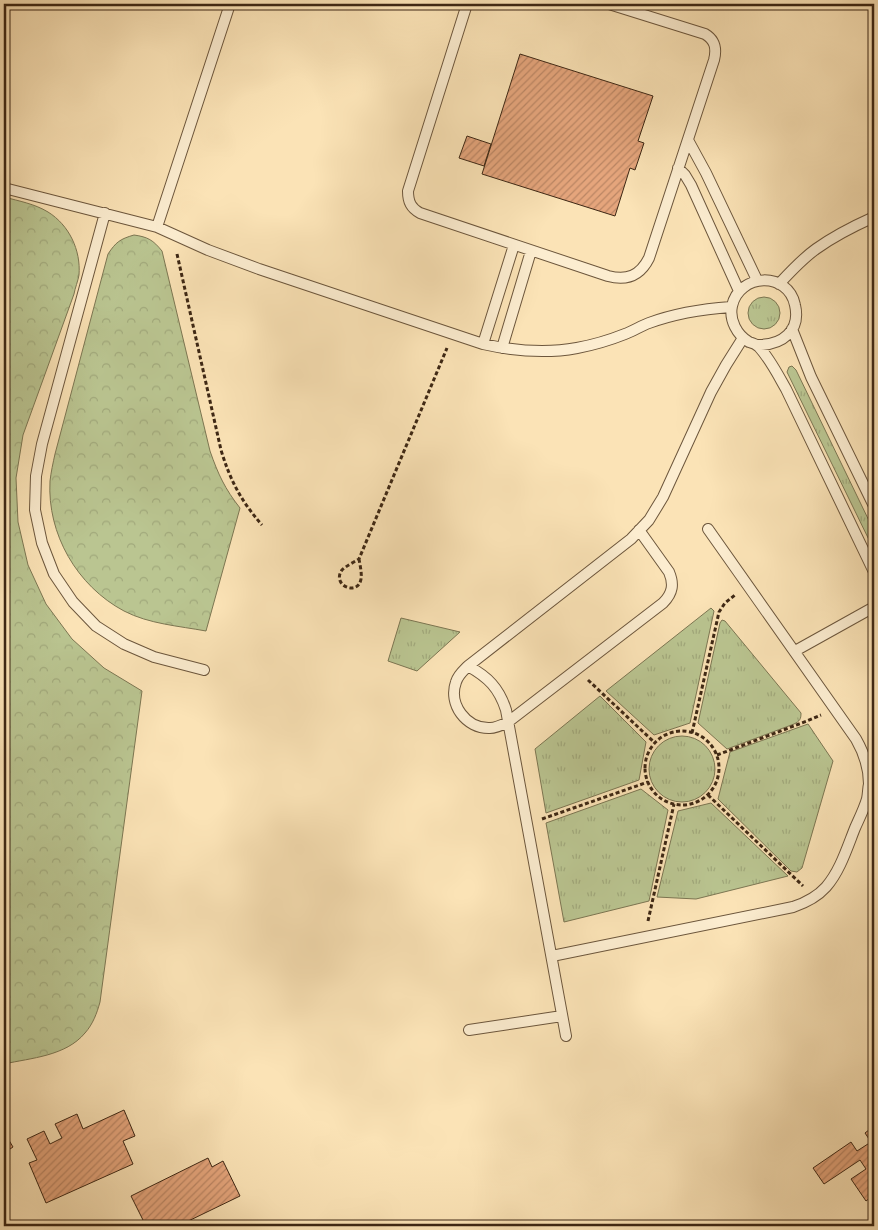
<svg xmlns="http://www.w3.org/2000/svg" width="878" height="1230" font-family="'Libre Bodoni',serif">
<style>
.grass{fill:url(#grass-tufts);stroke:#7c7652}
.forest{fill:url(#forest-crowns);stroke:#7c7652}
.building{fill:url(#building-hatch);stroke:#3d2714}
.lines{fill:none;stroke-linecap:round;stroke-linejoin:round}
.lane-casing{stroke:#6c563c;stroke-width:12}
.path{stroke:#3d2714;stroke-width:3;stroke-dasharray:4 2.5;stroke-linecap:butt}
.lane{stroke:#fcedd0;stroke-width:10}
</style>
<defs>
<pattern id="grass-tufts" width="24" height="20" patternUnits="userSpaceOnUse" patternTransform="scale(1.25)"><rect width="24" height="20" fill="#bac591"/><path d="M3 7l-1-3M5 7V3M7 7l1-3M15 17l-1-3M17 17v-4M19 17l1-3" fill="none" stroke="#a1a97c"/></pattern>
<pattern id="forest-crowns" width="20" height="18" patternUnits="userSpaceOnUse" patternTransform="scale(1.25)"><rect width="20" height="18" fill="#bac591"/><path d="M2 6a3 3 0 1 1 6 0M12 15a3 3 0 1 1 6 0" fill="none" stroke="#a1a97c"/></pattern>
<pattern id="building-hatch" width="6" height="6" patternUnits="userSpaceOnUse" patternTransform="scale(1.25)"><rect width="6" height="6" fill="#e5a57c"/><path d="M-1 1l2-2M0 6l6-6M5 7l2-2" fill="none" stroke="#bb8664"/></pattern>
</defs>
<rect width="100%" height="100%" fill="#fbe3b6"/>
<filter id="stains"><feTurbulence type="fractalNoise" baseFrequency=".004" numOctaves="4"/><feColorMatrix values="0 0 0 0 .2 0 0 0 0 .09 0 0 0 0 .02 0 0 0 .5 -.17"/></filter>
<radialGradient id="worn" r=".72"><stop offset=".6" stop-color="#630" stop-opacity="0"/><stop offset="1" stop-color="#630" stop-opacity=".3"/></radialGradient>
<path class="grass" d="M748 313a16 16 0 1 1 32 0a16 16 0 1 1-32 0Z
M 792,366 L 796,370 L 874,531 L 874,550 L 787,372 L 789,367 Z
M 711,608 L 714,611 L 690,723 L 654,735 L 606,691 Z
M 401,618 L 460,632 L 417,671 L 388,661 Z
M 722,620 L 725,621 L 801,713 C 801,719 800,721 794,724 L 727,749 L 698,723 L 720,623 Z
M 600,696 L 646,742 L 639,780 L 546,813 L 535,749 Z
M 808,724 L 833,761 L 802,868 L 797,872 L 791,871 L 718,799 L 730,752 Z
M649 769a33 33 0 1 1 66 0a33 33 0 1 1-66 0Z
M 641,789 L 668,810 L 649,901 L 564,922 L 546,823 Z
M 711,803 L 788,876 L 696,899 L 657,897 L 678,811 Z"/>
<path class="forest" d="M 4,197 C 19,201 35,204 48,212 C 69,225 81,250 79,275 C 78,281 75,288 74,294 L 23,435 L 16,478 L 18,522 L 28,565 L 46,604 L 72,639 L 104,668 L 142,691 L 100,1002 C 97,1013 93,1024 85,1033 C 66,1056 31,1058 4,1064 Z
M 134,235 C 148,237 153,240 162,251 L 210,451 C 218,474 225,489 240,508 L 206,631 C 179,626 149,624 124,611 C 77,586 47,534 50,481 C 51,472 53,463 55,454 L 108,254 C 116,242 120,239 134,235 Z"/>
<path class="building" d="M 520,54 L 653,96 L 638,141 L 644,143 L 635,170 L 630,168 L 615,216 L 482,174 Z
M 467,136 L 491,144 L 484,166 L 459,158 Z
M 124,1110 L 135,1136 L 123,1141 L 133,1164 L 46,1203 L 29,1163 L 37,1160 L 27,1139 L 44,1131 L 50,1144 L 62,1138 L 55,1124 L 77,1114 L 83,1129 Z
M 874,1126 L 874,1195 L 866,1201 L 851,1179 L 866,1169 L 860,1160 L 824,1184 L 813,1168 L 851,1142 L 857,1151 L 871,1142 L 865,1133 Z
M 4,1132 L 13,1147 L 4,1153 Z
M 208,1158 L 212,1167 L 223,1161 L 240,1196 L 178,1226 L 146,1226 L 131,1196 Z"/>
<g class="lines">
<g class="lane-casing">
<path id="lane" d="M 467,4 L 408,191 C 408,202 411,208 420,213 L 608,276 C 627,281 640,276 649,258 L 714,60 C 717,48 715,40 705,34 L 609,4
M 871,4 L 874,5
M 688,140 L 706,173 L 757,280
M 678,168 L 685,175 L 691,185 L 739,291
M 4,188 L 157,227 L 208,250 L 259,269 L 483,344 C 514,351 545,354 577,348 C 593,345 610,340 625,334 C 633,331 641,326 649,323 C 676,313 703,309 731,307
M 105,213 L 42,444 L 36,476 L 35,510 L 42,543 L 54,574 L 73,602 L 96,626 L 124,644 L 154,657 L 204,670
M 157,227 L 230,4
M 779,284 C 791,271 802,259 816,249 C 834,236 854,226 874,217
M 792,329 L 811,377 L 874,506
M 483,344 L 514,245
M 758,345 C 782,345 801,331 795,305 C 788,271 739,273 732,306 C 729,320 737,335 749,342 C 753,343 756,344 759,347 C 770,359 778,375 786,389 L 874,572
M 502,348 L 531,251
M 639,530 L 669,572 C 674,584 673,593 663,603 L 508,722 C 502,725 496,728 490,728 C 466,729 448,704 456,682 C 458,675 463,671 468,666 L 631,539 L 649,520 L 663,497 L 711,392 L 726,365 L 743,338
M 795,651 L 874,607
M 468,666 C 488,677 499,688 506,710 L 566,1036
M 552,956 L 793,907 C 805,903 817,897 826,887 C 840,871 847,848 855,828 C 859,819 864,809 867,799 C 868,795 868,788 869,784 C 869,767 864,753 856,739 L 708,529
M 469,1030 L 562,1016"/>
</g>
<path class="path" d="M 177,254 L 221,450 C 230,480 241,501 262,525
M 359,559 C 360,565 362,573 361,579 C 358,597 331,585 342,570 C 346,566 354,562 359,559 L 447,348
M 588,680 L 655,743
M645 768a37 37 0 1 1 74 0a37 37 0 1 1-74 0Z
M 692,733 L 719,612 L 725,603 L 735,595
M 717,755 L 807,721 L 821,715
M 708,795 L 803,886
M 542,819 L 648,782
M 648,921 L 674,804"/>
<use href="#lane" class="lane"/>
</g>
<rect width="878" height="1230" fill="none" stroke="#fbe3b6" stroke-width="20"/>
<rect x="5" y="5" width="868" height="1220" fill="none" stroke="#3d2714" stroke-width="2.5"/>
<rect x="10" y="10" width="858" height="1210" fill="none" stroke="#3d2714"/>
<rect width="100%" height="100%" filter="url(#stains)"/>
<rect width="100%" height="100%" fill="url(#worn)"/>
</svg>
